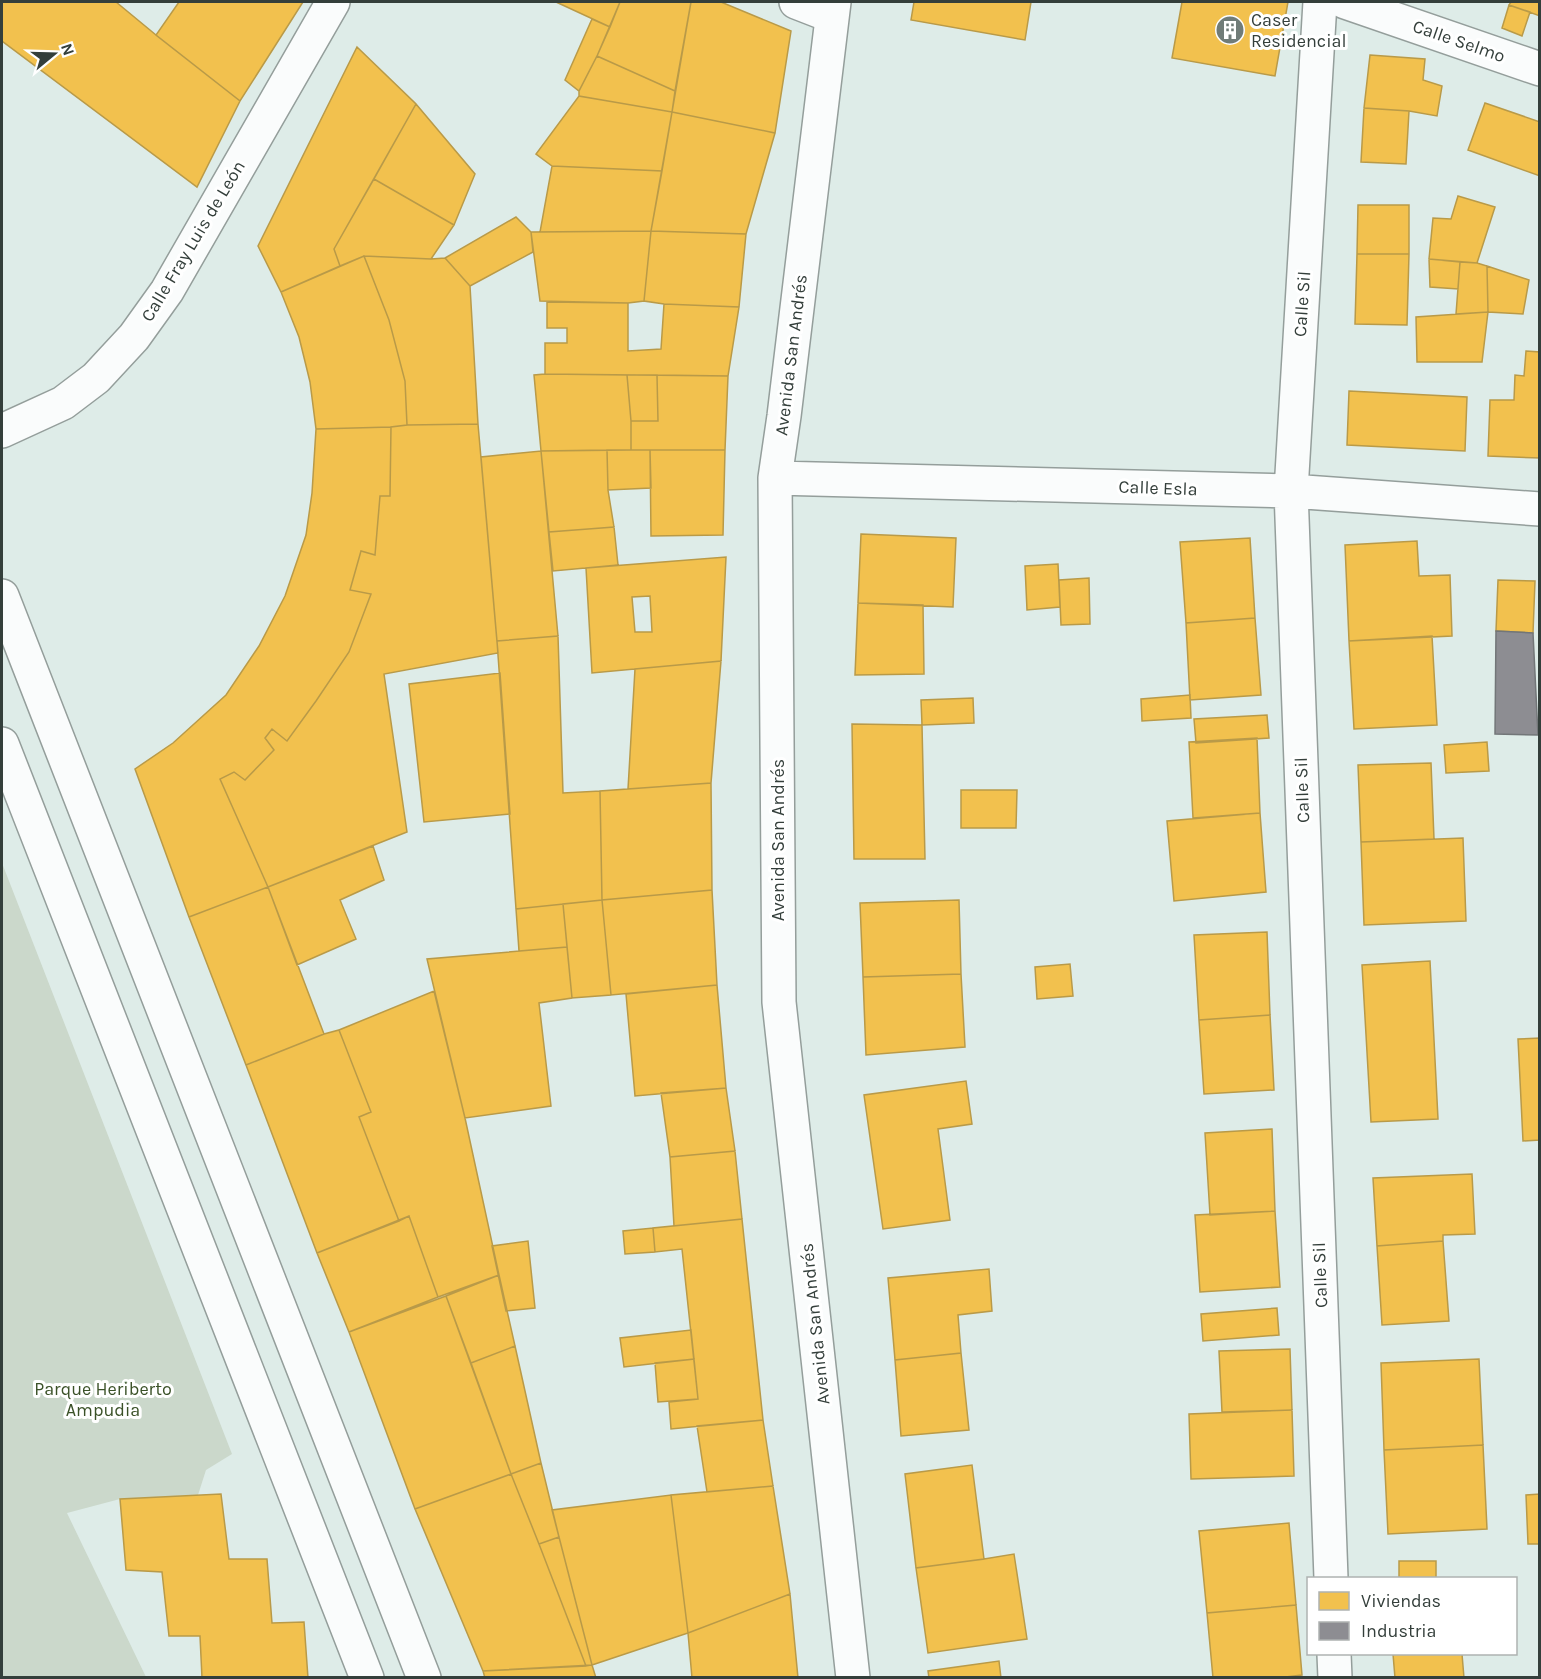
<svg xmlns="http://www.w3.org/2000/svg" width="1541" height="1679" font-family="Karla,sans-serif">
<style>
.green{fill:#cbd8cb}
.homes{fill:#f2c14e;stroke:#b99a48;stroke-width:1.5;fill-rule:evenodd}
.industry{fill:#8d8d92;stroke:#727678;stroke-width:1.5}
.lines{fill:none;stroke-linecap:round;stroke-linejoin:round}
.minor-casing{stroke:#949e9b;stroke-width:36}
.major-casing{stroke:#949e9b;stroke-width:36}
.minor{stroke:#fafcfc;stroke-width:33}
.major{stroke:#fafcfc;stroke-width:33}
.labels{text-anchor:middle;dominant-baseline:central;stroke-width:6;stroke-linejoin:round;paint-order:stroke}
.poi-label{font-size:18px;fill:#343f3b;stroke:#fff;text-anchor:start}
.street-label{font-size:18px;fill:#343f3b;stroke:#fff}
.park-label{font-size:18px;fill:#3a5127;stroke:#fff}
</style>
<rect width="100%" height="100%" fill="#deece8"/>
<path class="green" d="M 2,863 L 232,1454 L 206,1470 L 198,1495 L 120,1499 L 67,1513 L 146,1677 L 2,1677 Z"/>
<path class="homes" d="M 2,2 L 116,2 L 156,35 L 240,101 L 197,187 L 2,41 Z
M 179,2 L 303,2 L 240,101 L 156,35 Z
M 556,2 L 620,2 L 610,27 Z
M 620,2 L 691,2 L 675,91 L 597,56 Z
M 691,2 L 721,2 L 791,31 L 775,133 L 672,112 Z
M 914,2 L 1031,2 L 1025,40 L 911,20 Z
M 1182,2 L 1288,2 L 1275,76 L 1172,58 Z
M 1511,2 L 1540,2 L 1540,16 L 1509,5 Z
M 1509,5 L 1530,12 L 1522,36 L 1502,28 Z
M 592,19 L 610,27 L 597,56 L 579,91 L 565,80 Z
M 357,47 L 416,104 L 334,249 L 340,266 L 281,292 L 258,246 Z
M 1370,55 L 1425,59 L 1423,80 L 1442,86 L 1437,116 L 1409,111 L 1364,108 Z
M 597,56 L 675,91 L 672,112 L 579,96 L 579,91 Z
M 579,96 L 672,112 L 662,171 L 552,166 L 536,154 Z
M 1485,103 L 1540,122 L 1540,176 L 1468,150 Z
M 416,104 L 475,174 L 454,225 L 374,179 Z
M 1364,108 L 1409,111 L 1406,164 L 1361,162 Z
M 672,112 L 775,133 L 746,234 L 651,231 Z
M 552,166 L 662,171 L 651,231 L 540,232 Z
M 374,179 L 454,225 L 431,259 L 364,256 L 340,266 L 334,249 Z
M 1458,196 L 1495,207 L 1477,263 L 1429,259 L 1433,218 L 1451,219 Z
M 1358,205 L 1409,205 L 1409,254 L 1357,254 Z
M 516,217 L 531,232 L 533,252 L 470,286 L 445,258 Z
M 651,231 L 746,234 L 739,307 L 664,304 L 644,301 Z
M 651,231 L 644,301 L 628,303 L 540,301 L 531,232 Z
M 1357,254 L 1409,254 L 1407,325 L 1355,324 Z
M 364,256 L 389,320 L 405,381 L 407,425 L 391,427 L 316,429 L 310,382 L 299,337 L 281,292 Z
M 364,256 L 431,259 L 445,258 L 470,286 L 478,424 L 407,425 L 405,381 L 389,320 Z
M 1429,259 L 1460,262 L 1458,289 L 1430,287 Z
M 1460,262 L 1477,263 L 1487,266 L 1488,312 L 1456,314 Z
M 1487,266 L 1529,280 L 1523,314 L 1488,312 Z
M 547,302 L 628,303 L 628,351 L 661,349 L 664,304 L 739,307 L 728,376 L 545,374 L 545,343 L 567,343 L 567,328 L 547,328 Z
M 1488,312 L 1482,362 L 1417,362 L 1416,317 Z
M 1526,351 L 1540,352 L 1540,458 L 1488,456 L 1490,400 L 1514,400 L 1515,375 L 1524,376 Z
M 545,374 L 627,375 L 631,421 L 631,450 L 541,451 L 534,375 Z
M 627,375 L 657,375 L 658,421 L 631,421 Z
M 657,375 L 728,376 L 725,450 L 631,450 L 631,421 L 658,421 Z
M 1349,391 L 1467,397 L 1465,451 L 1347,445 Z
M 478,424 L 498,653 L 384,674 L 407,832 L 268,887 L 220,779 L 234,772 L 245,780 L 274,750 L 265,738 L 272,729 L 287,741 L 316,701 L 349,652 L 371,594 L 350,590 L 361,551 L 375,555 L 380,496 L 390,496 L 391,427 L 407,425 Z
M 391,427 L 390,496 L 380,496 L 375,555 L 361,551 L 350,590 L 371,594 L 349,652 L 316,701 L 287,741 L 272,729 L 265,738 L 274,750 L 245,780 L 234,772 L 220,779 L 268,887 L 189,917 L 135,769 L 173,743 L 226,695 L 259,646 L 285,596 L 306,535 L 312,493 L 316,429 Z
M 607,450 L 650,450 L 651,488 L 608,490 Z
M 607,450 L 608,490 L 614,527 L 549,532 L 541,451 Z
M 650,450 L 725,450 L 723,535 L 651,536 Z
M 541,451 L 558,636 L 497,641 L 481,457 Z
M 614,527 L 618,565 L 553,571 L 549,532 Z
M 861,534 L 956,538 L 953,607 L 858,603 Z
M 1250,538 L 1255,618 L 1186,623 L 1180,542 Z
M 1417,541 L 1419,576 L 1450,575 L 1452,636 L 1349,641 L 1345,545 Z
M 726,557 L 721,661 L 592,673 L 586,568 ZM 650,596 L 652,632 L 635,632 L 632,597 Z
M 1058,564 L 1060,607 L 1027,610 L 1025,566 Z
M 1089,578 L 1090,624 L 1061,625 L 1059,580 Z
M 1498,580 L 1535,581 L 1533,633 L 1496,631 Z
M 858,603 L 923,605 L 924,674 L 855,675 Z
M 1255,618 L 1261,695 L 1190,700 L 1186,623 Z
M 558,636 L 563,793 L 600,791 L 602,900 L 516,909 L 497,641 Z
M 1432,636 L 1437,725 L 1354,729 L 1349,641 Z
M 721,661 L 711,783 L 628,789 L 635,669 Z
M 500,673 L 510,814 L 424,822 L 409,684 Z
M 1190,695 L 1191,718 L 1142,721 L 1141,699 Z
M 973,698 L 974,723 L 922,725 L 921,700 Z
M 1267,715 L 1269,738 L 1196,743 L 1194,719 Z
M 852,724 L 922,725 L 925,859 L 854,859 Z
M 1257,738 L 1260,813 L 1193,818 L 1189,742 Z
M 1487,742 L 1489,771 L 1446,773 L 1444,745 Z
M 1431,763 L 1434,839 L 1361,842 L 1358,765 Z
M 711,783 L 712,890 L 602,900 L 600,791 Z
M 961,790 L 1017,790 L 1016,828 L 961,828 Z
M 1260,813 L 1266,892 L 1174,901 L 1167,821 Z
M 1463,838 L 1466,921 L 1364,925 L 1361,842 Z
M 373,846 L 384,880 L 340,900 L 356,939 L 297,965 L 268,887 Z
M 268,887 L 324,1034 L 246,1065 L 189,917 Z
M 712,890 L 717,985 L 611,995 L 602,900 Z
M 602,900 L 611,995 L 572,998 L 563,904 Z
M 959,900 L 961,974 L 863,977 L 860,903 Z
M 563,904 L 567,947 L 519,951 L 516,909 Z
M 1267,932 L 1270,1015 L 1199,1020 L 1194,935 Z
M 567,947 L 572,998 L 539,1003 L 551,1106 L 465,1118 L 427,959 Z
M 1430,961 L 1438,1119 L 1371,1122 L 1362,965 Z
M 1070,964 L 1073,996 L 1037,999 L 1035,967 Z
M 961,974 L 965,1047 L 866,1055 L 863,977 Z
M 717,985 L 726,1088 L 635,1096 L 626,994 Z
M 434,991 L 465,1118 L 499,1275 L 438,1297 L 409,1216 L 399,1221 L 359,1117 L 371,1112 L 339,1030 Z
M 1270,1015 L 1274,1090 L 1204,1094 L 1199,1020 Z
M 339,1030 L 371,1112 L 359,1117 L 399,1221 L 317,1253 L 246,1065 L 324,1034 Z
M 1540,1038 L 1540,1140 L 1523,1141 L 1518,1039 Z
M 966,1081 L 972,1124 L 938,1129 L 950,1220 L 883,1229 L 864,1095 Z
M 726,1088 L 735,1151 L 670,1157 L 661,1093 Z
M 1272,1129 L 1275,1211 L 1210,1215 L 1205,1133 Z
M 735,1151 L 742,1219 L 674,1226 L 670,1157 Z
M 1472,1174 L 1475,1234 L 1443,1235 L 1443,1241 L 1377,1246 L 1373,1178 Z
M 1275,1211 L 1280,1287 L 1200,1292 L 1195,1215 Z
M 409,1216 L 438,1297 L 349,1332 L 317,1253 Z
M 742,1219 L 763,1420 L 671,1429 L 669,1402 L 698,1399 L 682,1249 L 655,1252 L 653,1228 Z
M 653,1228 L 655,1252 L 625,1254 L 623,1231 Z
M 528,1241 L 535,1308 L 506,1311 L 492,1246 Z
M 1443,1241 L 1449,1321 L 1382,1325 L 1377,1246 Z
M 989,1269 L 992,1311 L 958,1315 L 961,1353 L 895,1360 L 888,1278 Z
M 499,1275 L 515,1346 L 471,1363 L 446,1296 Z
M 446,1296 L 511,1474 L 415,1509 L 349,1332 Z
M 1277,1308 L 1279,1335 L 1203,1341 L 1201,1314 Z
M 691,1330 L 694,1359 L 624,1367 L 620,1338 Z
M 515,1346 L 541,1463 L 511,1474 L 471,1363 Z
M 1290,1349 L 1292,1410 L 1222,1412 L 1219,1351 Z
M 961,1353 L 969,1430 L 901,1436 L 895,1360 Z
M 694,1359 L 698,1399 L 658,1402 L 655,1363 Z
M 1479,1359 L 1483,1445 L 1384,1450 L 1381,1363 Z
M 1292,1410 L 1294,1476 L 1191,1479 L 1189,1414 Z
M 763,1420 L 773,1486 L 707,1492 L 697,1426 Z
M 1483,1445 L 1487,1529 L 1388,1534 L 1384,1450 Z
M 541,1463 L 559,1537 L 539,1544 L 511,1474 Z
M 972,1465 L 984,1559 L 916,1568 L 905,1474 Z
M 511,1474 L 539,1544 L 586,1666 L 483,1671 L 415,1509 Z
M 773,1486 L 790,1594 L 688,1633 L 671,1495 Z
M 221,1494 L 229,1559 L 267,1559 L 272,1623 L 304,1622 L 308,1678 L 202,1678 L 200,1636 L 169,1636 L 162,1572 L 126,1570 L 120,1499 Z
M 1540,1494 L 1540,1544 L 1528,1544 L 1526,1495 Z
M 671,1495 L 688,1633 L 592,1665 L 552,1510 Z
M 1289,1523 L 1296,1605 L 1207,1613 L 1199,1531 Z
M 559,1537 L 592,1665 L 586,1666 L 539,1544 Z
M 1014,1554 L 1027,1639 L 928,1653 L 916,1568 L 984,1559 Z
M 1399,1561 L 1436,1561 L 1436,1578 L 1399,1578 Z
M 790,1594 L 798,1678 L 692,1678 L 688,1633 Z
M 1296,1605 L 1302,1675 L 1277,1678 L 1213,1678 L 1207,1613 Z
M 1393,1654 L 1462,1654 L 1464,1678 L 1395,1678 Z
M 999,1661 L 1001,1678 L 929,1678 L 928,1671 Z
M 592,1665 L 596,1678 L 485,1678 L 483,1671 Z"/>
<path class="industry" d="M 1496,631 L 1533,633 L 1538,735 L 1495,734 Z"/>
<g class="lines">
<g class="minor-casing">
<path id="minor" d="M 796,2 L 832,16
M 834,2 L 784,416 L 775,478 L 779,1002 L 853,1678
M 1320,2 L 1291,491 L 1331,1578
M 1345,2 L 1540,69
M 2,431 L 63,403 L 96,378 L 134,337 L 167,291 L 333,2
M 775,478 L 1291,491 L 1540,509
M 1334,1654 L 1335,1678"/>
</g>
<g class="major-casing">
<path id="major" d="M 2,596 L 424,1678
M 2,744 L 367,1678"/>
</g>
<use href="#minor" class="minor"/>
<use href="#major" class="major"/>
</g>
<defs>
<g id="building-disc" transform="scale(1.5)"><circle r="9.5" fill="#707c78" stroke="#fff"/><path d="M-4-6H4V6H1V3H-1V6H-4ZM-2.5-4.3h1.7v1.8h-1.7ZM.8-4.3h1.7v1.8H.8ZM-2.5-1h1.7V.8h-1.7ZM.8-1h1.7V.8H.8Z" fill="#fff"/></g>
</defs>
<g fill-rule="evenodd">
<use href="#building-disc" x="1230" y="30"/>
</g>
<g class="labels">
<g class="poi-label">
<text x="1251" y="20">Caser<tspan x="1251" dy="21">Residencial</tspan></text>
</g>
<g class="street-label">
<text transform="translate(1459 41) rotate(19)">Calle Selmo</text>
<text transform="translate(193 241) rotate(-59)">Calle Fray Luis de León</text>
<text transform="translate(1302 304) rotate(-86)">Calle Sil</text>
<text transform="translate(791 355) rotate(-83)">Avenida San Andrés</text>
<text transform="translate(1158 488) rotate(2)">Calle Esla</text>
<text transform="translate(1302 790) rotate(-92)">Calle Sil</text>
<text transform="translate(778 840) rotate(-90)">Avenida San Andrés</text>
<text transform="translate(1320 1275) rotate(-92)">Calle Sil</text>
<text transform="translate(815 1324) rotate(-96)">Avenida San Andrés</text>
</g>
<g class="park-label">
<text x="103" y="1389">Parque Heriberto<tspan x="103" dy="21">Ampudia</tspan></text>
</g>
</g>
<rect width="1541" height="1679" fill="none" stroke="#343f3b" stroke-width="6"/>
<rect x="1307" y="1577" width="210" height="78" fill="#ffffff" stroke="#aeb2b1" stroke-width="1.5"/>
<rect x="1319" y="1592" width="30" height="18" fill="#f2c14e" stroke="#aeb2b1" stroke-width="1.5"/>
<text x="1361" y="1607" font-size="18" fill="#343f3b">Viviendas</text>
<rect x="1319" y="1622" width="30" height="18" fill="#8d8d92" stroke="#aeb2b1" stroke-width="1.5"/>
<text x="1361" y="1637" font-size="18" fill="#343f3b">Industria</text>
<g transform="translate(54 54) rotate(71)" stroke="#ffffff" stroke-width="4.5" paint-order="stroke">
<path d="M0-4.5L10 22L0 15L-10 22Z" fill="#343f3b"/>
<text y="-9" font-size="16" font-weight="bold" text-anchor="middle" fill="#343f3b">N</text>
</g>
</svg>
